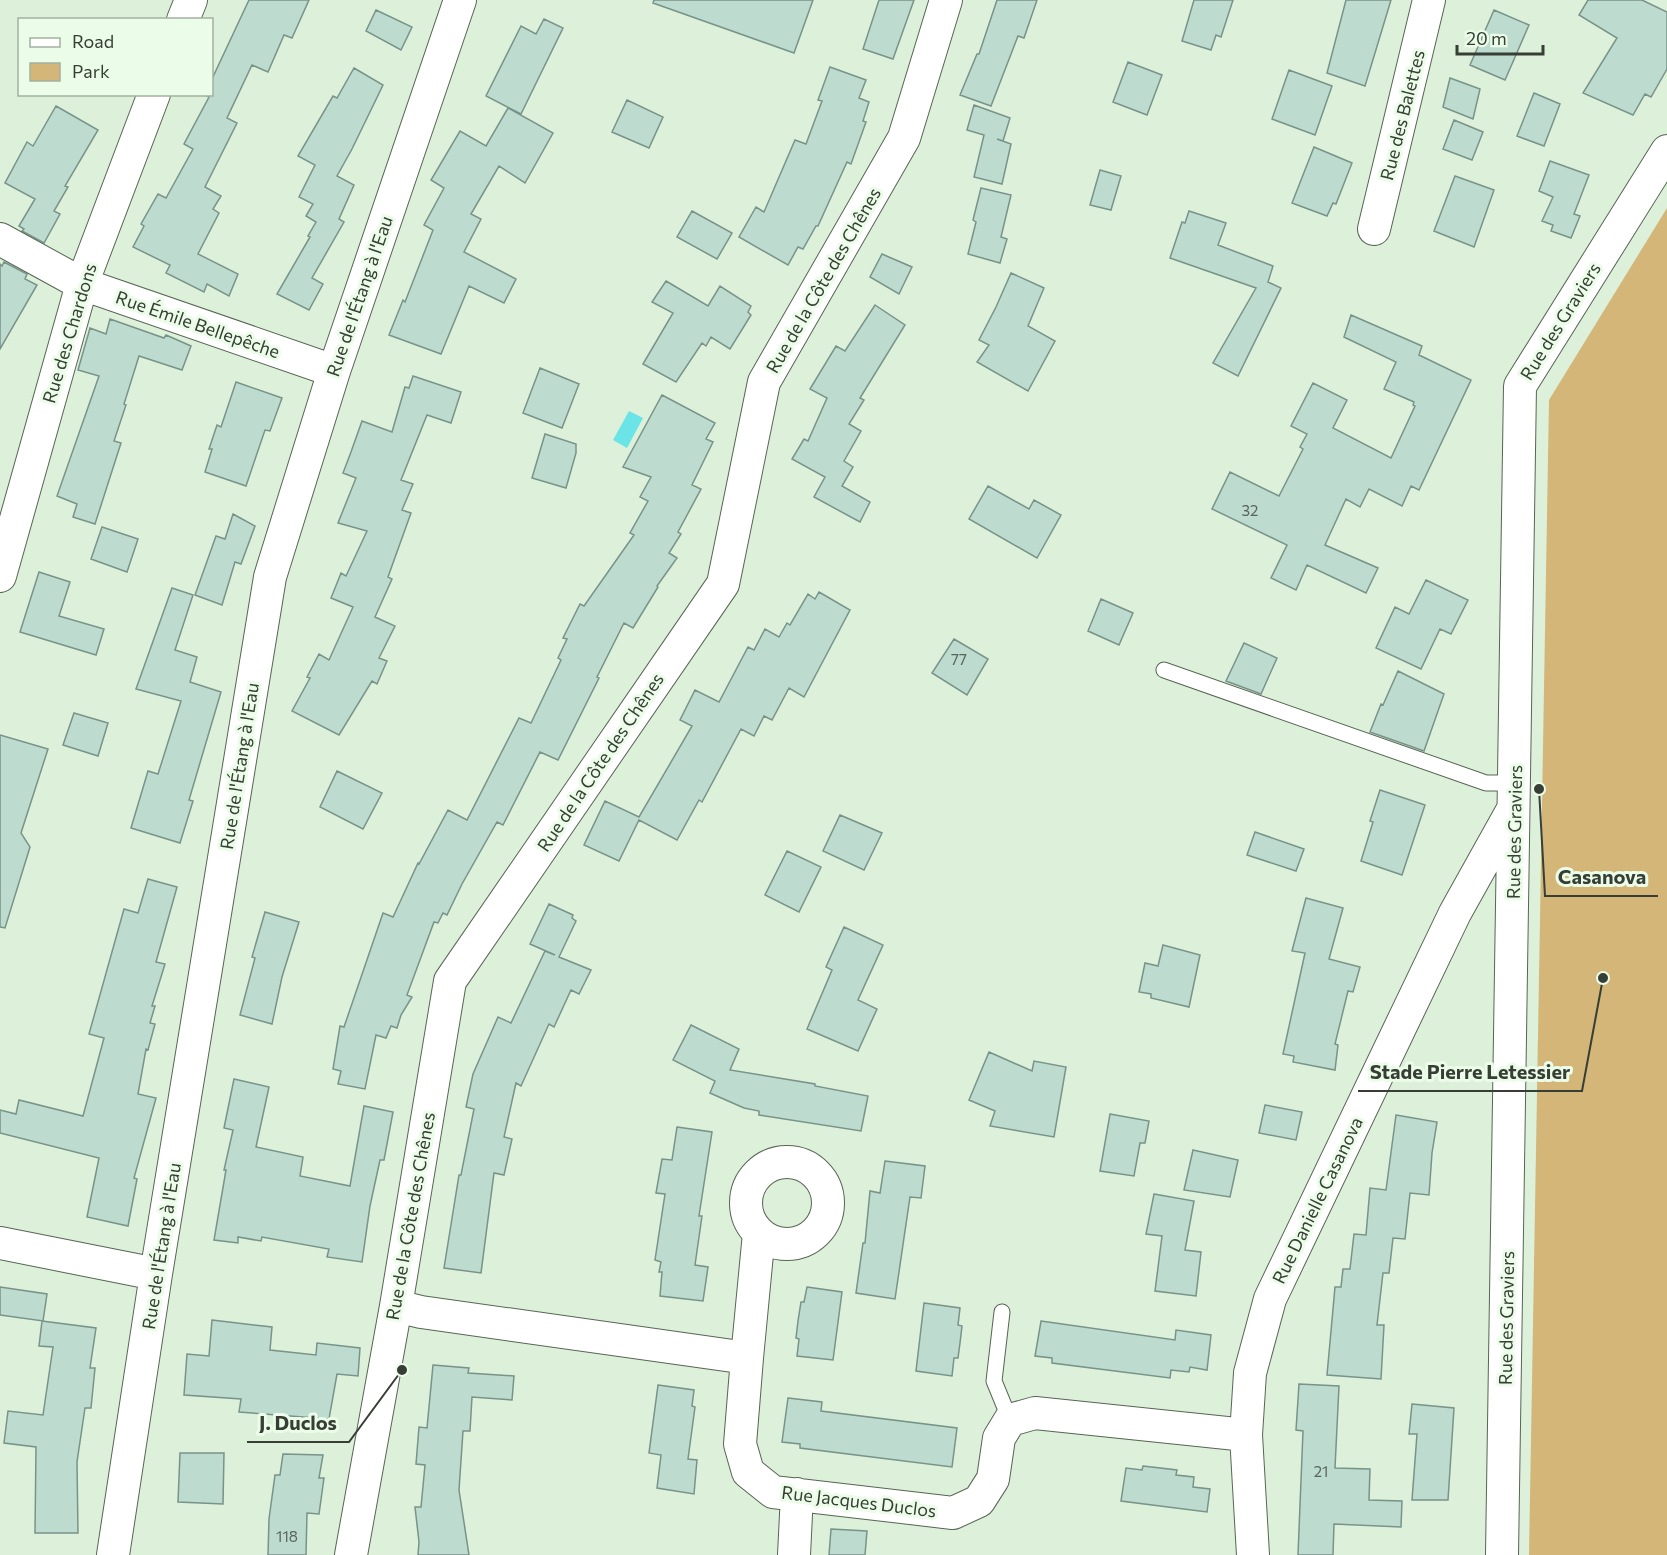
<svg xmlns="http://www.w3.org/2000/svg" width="1667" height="1555" font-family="Commissioner,sans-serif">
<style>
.green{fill:#d3b678}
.water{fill:#6ae4e6}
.building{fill:#bedbcf;stroke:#789389;stroke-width:1.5}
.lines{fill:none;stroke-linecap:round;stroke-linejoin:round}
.lane-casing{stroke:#566653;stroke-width:17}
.street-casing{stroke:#566653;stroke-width:34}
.lane{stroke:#fff;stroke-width:15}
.street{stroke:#fff;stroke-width:32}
.labels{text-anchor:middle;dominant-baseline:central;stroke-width:6;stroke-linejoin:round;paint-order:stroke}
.number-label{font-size:15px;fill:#58655c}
.street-label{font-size:18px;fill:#363e35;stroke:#ebfde8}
.leader{fill:none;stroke:#363e35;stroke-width:2}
.callout-dot{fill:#363e35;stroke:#ebfde8;stroke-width:2}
.callout-label{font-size:20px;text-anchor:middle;font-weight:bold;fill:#363e35;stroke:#ebfde8;stroke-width:6;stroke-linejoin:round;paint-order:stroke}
</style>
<rect width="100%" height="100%" fill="#ddf0da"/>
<path class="green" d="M 1667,208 L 1667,1555 L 1529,1555 L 1549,400 Z"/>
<path class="water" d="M 629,411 L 643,418 L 627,448 L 613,440 Z"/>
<path class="building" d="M 249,0 L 309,0 L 292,38 L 284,35 L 268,72 L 252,65 L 227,118 L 237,123 L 205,187 L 221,196 L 213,209 L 219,213 L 198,254 L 238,274 L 229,296 L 207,284 L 204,292 L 166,273 L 170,265 L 133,247 L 144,226 L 141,224 L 158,194 L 166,198 L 193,149 L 184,144 L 209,97 L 204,94 L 212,94 L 212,79 Z
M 654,0 L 813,0 L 794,53 L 653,3 Z
M 879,0 L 914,0 L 893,59 L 863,49 Z
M 997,0 L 1037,0 L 1024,38 L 1018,36 L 991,106 L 960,95 L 977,54 L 979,54 Z
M 1194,0 L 1233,0 L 1221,37 L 1216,35 L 1211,50 L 1182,41 Z
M 1346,0 L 1391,0 L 1365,86 L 1327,73 Z
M 1588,0 L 1642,0 L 1667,12 L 1667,69 L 1651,97 L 1645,94 L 1633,115 L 1583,93 L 1617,38 L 1579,15 Z
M 376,10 L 412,27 L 401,50 L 366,31 Z
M 1494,10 L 1529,25 L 1505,80 L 1470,65 Z
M 544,19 L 563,28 L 521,114 L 486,96 L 521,26 L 536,34 Z
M 1128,62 L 1162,75 L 1147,115 L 1113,102 Z
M 830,67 L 866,80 L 859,98 L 869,102 L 863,121 L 866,122 L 851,164 L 847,162 L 818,226 L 816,226 L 803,249 L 798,247 L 788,265 L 739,237 L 756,207 L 764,212 L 795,140 L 806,144 L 822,101 L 818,100 Z
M 354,68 L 383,85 L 352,149 L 337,176 L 354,185 L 339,219 L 344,222 L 312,278 L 323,284 L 309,310 L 277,294 L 310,237 L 308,236 L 316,222 L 306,216 L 313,204 L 299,197 L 315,165 L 298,156 L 333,96 L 337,98 Z
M 1289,70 L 1332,86 L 1315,135 L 1272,119 Z
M 1450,78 L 1480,89 L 1473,119 L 1443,107 Z
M 1534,93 L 1560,104 L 1544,146 L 1517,136 Z
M 627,100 L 663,117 L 649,148 L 612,132 Z
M 974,105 L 1010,118 L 1003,141 L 997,139 L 1011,144 L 1002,184 L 974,177 L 984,135 L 967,130 Z
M 56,106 L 98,130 L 65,186 L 68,187 L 54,211 L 60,214 L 44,243 L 22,231 L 24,229 L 19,226 L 35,199 L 5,183 L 27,142 L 33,146 Z
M 508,108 L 553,133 L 525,183 L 499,166 L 471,214 L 481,219 L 464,252 L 516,279 L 504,303 L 469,286 L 441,354 L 389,335 L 403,300 L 405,302 L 433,230 L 424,225 L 444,188 L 431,180 L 460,131 L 486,146 Z
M 1454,120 L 1483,132 L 1472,160 L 1443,149 Z
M 1314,147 L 1352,163 L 1336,204 L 1333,203 L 1327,216 L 1292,203 Z
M 1550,161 L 1589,175 L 1574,214 L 1580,216 L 1571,238 L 1551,231 L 1553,225 L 1542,221 L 1553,197 L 1539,191 Z
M 1100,170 L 1121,176 L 1111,210 L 1090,205 Z
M 1455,176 L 1494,190 L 1474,247 L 1434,231 Z
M 981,188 L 1011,195 L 1001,237 L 1007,239 L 1000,263 L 968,254 L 976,222 L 973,220 Z
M 692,211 L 732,233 L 717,259 L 677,237 Z
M 1189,211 L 1226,223 L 1218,245 L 1273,266 L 1268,282 L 1281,288 L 1238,376 L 1213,363 L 1256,288 L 1170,258 L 1182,222 L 1185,223 Z
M 882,254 L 912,267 L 899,294 L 870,277 Z
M 4,262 L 27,274 L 25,279 L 37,285 L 0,349 L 0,264 L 2,266 Z
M 1011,273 L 1044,288 L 1028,326 L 1055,341 L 1028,391 L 977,362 L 989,345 L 979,340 L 996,307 Z
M 666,281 L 708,306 L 720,286 L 751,306 L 748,312 L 751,315 L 730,349 L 711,337 L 706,346 L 702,343 L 676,382 L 643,364 L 673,313 L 652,302 Z
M 875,305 L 905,325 L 860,398 L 864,400 L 849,424 L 861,431 L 844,461 L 853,467 L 842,486 L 870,502 L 860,522 L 814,497 L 825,477 L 792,459 L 804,439 L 808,441 L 827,398 L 810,389 L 836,346 L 845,351 Z
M 1351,315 L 1422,346 L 1419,355 L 1471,380 L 1419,490 L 1411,486 L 1402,506 L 1369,489 L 1360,507 L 1346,499 L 1325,545 L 1378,568 L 1366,593 L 1307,565 L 1296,590 L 1271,578 L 1287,545 L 1212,509 L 1230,472 L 1279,496 L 1303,449 L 1300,447 L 1307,434 L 1291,426 L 1313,383 L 1347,400 L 1333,428 L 1391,458 L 1415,406 L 1413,405 L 1414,402 L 1384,389 L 1396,362 L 1344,337 Z
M 110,319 L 164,338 L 166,335 L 191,346 L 182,370 L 139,356 L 124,404 L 126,405 L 114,441 L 121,443 L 95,524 L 73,517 L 77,504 L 57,496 L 99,376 L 78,370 L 90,328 L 106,334 Z
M 540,368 L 579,384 L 562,428 L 523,413 Z
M 413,376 L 461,392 L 451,423 L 427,415 L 401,480 L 413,484 L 402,510 L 411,513 L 388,577 L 392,579 L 375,617 L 395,626 L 379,658 L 387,661 L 377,684 L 372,681 L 339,735 L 292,711 L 310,678 L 307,677 L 319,654 L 329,660 L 353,607 L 331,598 L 341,573 L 346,576 L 367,531 L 338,523 L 356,478 L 343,473 L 351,452 L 362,421 L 392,432 L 405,387 L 409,388 Z
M 236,382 L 282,398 L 270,431 L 265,430 L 246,486 L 205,472 L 212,449 L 209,449 L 217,425 L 221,427 Z
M 662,395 L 715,423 L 706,439 L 713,442 L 692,485 L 701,489 L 678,532 L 681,534 L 669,553 L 677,558 L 657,586 L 658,587 L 633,628 L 624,623 L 597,677 L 599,678 L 558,760 L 540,752 L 503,825 L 497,822 L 462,884 L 447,915 L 443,913 L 438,923 L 434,922 L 407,995 L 412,997 L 401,1015 L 397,1028 L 391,1026 L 386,1038 L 376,1035 L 365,1089 L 338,1084 L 341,1071 L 333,1069 L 340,1026 L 344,1027 L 383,913 L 393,917 L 418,863 L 419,864 L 448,810 L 467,820 L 519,718 L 531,723 L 561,660 L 558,658 L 567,639 L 563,638 L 580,604 L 584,606 L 634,535 L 630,533 L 648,501 L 640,497 L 651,477 L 623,467 Z
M 545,434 L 576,444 L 576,453 L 566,488 L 532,478 Z
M 988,486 L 1029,509 L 1034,500 L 1061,515 L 1037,558 L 969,519 Z
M 233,514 L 255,526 L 241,564 L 235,562 L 222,605 L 195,595 L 216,536 L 225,539 Z
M 102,527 L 138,539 L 127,572 L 91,559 Z
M 39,572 L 70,582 L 59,616 L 104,629 L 96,655 L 20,632 Z
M 1426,580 L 1468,600 L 1451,634 L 1440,629 L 1421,669 L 1376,648 L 1395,607 L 1409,614 Z
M 172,588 L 193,595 L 175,650 L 197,657 L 190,682 L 221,692 L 189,800 L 193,801 L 180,843 L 131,828 L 148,771 L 158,774 L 181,701 L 136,689 Z
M 819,592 L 850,610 L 804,697 L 789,688 L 772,720 L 764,716 L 754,736 L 741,729 L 702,802 L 699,800 L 677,840 L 639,820 L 619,861 L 584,845 L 605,801 L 639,817 L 692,726 L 680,720 L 695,690 L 719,702 L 748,647 L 754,650 L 765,629 L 779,637 L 787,623 L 790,625 L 808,594 L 815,599 Z
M 1101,599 L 1133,613 L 1119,645 L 1088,631 Z
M 954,639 L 988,659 L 967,695 L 932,673 Z
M 1244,643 L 1277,658 L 1261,694 L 1226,681 Z
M 1398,671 L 1444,694 L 1424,751 L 1370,732 L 1381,704 L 1383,705 Z
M 74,713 L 108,723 L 98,756 L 63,745 Z
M 0,735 L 48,749 L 21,833 L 30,847 L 5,928 L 0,927 Z
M 337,771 L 382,793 L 363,829 L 320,807 Z
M 1380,790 L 1425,805 L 1402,875 L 1361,861 L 1373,822 L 1370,821 Z
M 840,815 L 882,833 L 864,870 L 823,851 Z
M 1255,832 L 1304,849 L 1296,871 L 1247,855 Z
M 787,851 L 821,867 L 799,912 L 765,895 Z
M 148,879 L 177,887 L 156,962 L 165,964 L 152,1006 L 155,1006 L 150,1023 L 155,1024 L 148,1050 L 146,1049 L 138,1094 L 156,1098 L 134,1178 L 137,1179 L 128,1226 L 87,1217 L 99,1158 L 0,1133 L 0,1110 L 16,1114 L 19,1100 L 83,1116 L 104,1038 L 89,1034 L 124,909 L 138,913 Z
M 1306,898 L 1343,908 L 1329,959 L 1360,967 L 1353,992 L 1348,991 L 1335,1044 L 1338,1045 L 1335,1070 L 1293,1062 L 1294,1056 L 1283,1054 L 1305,953 L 1292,951 Z
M 549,904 L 573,915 L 572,918 L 576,921 L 559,957 L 591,970 L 579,994 L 571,990 L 554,1027 L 549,1024 L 521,1086 L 516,1083 L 504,1137 L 512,1139 L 504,1175 L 494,1173 L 481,1273 L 444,1268 L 459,1175 L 461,1175 L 474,1109 L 466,1107 L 473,1074 L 498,1017 L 511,1023 L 545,951 L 555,955 L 530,944 Z
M 265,912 L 299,922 L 282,977 L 272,1024 L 240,1015 L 255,958 L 252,957 Z
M 844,927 L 883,945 L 858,1000 L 877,1009 L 858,1051 L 807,1029 L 832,970 L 826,967 Z
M 1163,945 L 1200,955 L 1189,1007 L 1151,998 L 1151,994 L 1139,992 L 1145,963 L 1158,966 Z
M 691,1025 L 739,1049 L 730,1070 L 815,1084 L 815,1086 L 868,1096 L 861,1131 L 759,1115 L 759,1111 L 744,1108 L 710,1093 L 715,1081 L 673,1060 Z
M 989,1052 L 1032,1071 L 1034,1061 L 1066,1067 L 1054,1137 L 990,1126 L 995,1111 L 969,1100 Z
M 234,1079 L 269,1087 L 256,1147 L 303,1157 L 300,1176 L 350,1186 L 364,1106 L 393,1112 L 384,1160 L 380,1160 L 370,1206 L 362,1262 L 327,1257 L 329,1249 L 262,1237 L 261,1241 L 238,1237 L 238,1243 L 214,1240 L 226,1170 L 224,1170 L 233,1130 L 224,1128 Z
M 1265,1105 L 1302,1112 L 1296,1140 L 1259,1133 Z
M 1110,1114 L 1149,1121 L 1145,1143 L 1140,1143 L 1134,1176 L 1100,1171 Z
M 1396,1115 L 1437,1122 L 1432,1153 L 1429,1195 L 1410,1193 L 1405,1239 L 1393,1238 L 1389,1273 L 1383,1273 L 1377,1325 L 1384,1325 L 1381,1379 L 1327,1375 L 1335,1287 L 1341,1287 L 1343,1269 L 1350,1269 L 1354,1234 L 1366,1235 L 1370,1188 L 1386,1190 Z
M 677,1127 L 712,1132 L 699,1216 L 702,1216 L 695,1265 L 708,1267 L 703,1301 L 660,1296 L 662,1272 L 659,1272 L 661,1262 L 655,1260 L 665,1194 L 656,1193 L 662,1159 L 672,1160 Z
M 1193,1150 L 1238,1160 L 1230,1197 L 1184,1190 Z
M 885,1161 L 925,1166 L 921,1198 L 910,1197 L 895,1299 L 856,1293 L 863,1243 L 865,1243 L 870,1191 L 880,1193 Z
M 1154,1194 L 1194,1201 L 1185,1250 L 1201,1252 L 1196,1296 L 1155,1291 L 1162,1236 L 1146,1234 Z
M 0,1287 L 47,1294 L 43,1321 L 0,1315 Z
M 807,1287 L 842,1292 L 833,1360 L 797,1356 L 799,1339 L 796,1338 L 798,1321 L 801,1302 L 804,1302 Z
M 924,1303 L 960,1308 L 958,1325 L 962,1326 L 960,1343 L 958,1358 L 954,1358 L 952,1376 L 916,1371 Z
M 212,1320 L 272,1327 L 270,1350 L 316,1355 L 317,1343 L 360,1348 L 358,1376 L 337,1374 L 329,1419 L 239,1412 L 241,1399 L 184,1395 L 187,1354 L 209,1356 Z
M 42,1321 L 96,1328 L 90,1368 L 95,1368 L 91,1408 L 85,1408 L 77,1462 L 78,1533 L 35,1533 L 36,1447 L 4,1443 L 8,1411 L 43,1415 L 53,1347 L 39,1346 Z
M 1041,1321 L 1175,1340 L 1176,1330 L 1211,1335 L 1207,1370 L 1190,1367 L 1189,1372 L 1171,1370 L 1170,1378 L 1052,1363 L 1052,1358 L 1035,1356 Z
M 433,1365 L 469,1368 L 468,1373 L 514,1376 L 512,1400 L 472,1397 L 470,1431 L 463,1431 L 459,1490 L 469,1555 L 418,1555 L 419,1542 L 415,1507 L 421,1507 L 425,1465 L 416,1464 L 419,1427 L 427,1428 Z
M 1299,1384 L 1339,1386 L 1335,1468 L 1370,1469 L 1369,1500 L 1402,1501 L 1401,1527 L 1334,1524 L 1333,1555 L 1298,1555 L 1303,1431 L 1296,1430 Z
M 658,1385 L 694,1390 L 692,1406 L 695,1407 L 688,1459 L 697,1460 L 694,1494 L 657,1488 L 661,1455 L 649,1453 Z
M 788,1398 L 822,1402 L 821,1411 L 957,1428 L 952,1467 L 800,1448 L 800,1444 L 782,1442 Z
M 1412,1404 L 1454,1408 L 1448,1500 L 1412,1500 L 1417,1434 L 1409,1434 Z
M 180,1453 L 224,1453 L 223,1504 L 178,1502 Z
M 283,1454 L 323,1455 L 319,1478 L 324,1478 L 319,1514 L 307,1513 L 306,1555 L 268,1555 L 269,1519 L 275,1475 L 280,1475 Z
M 1143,1466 L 1177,1470 L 1176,1475 L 1194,1477 L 1193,1487 L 1210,1489 L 1207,1512 L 1121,1501 L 1126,1468 L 1142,1470 Z
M 831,1529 L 867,1531 L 865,1555 L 829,1555 Z"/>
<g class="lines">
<g class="lane-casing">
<path id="lane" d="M 1164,670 L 1486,783 L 1515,783
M 1002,1312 L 994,1381 L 1010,1420"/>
</g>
<g class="street-casing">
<path id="street" d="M 183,20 L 191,0
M 1374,229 L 1429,0
M 0,239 L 82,284 L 334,371
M 0,576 L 82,284 L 154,94
M746 1203a41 41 0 1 1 82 0a41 41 0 1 1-82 0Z
M 0,1243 L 156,1274
M 396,1306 L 421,1312 L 747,1358 L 740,1444 L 748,1472 L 773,1492 L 953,1513 L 979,1501 L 993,1479 L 999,1438 L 1010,1420 L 1035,1413 L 1246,1435
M 747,1358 L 759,1233
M 113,1555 L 156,1274 L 270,577 L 334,371 L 460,0
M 351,1555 L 396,1306 L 450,981 L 723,584 L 764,382 L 904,138 L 946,0
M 794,1555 L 797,1494
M 1253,1555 L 1246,1435 L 1250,1373 L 1270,1299 L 1455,913 L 1513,809
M 1502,1555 L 1520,386 L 1667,151"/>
</g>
<use href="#lane" class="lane"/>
<use href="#street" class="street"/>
</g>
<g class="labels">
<g class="number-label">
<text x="1250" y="510">32</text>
<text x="959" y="659">77</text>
<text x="1321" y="1471">21</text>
<text x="287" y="1536">118</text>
</g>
<g class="street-label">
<text transform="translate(1402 115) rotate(-76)">Rue des Balettes</text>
<text transform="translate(823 280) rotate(-60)">Rue de la Côte des Chênes</text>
<text transform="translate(359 296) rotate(-71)">Rue de l'Étang à l'Eau</text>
<text transform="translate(1560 321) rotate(-58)">Rue des Graviers</text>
<text transform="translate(198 324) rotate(19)">Rue Émile Bellepêche</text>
<text transform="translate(69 333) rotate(-73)">Rue des Chardons</text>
<text transform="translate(600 762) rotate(-56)">Rue de la Côte des Chênes</text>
<text transform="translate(239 766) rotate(-81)">Rue de l'Étang à l'Eau</text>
<text transform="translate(1514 832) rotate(-89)">Rue des Graviers</text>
<text transform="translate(1317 1200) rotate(-64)">Rue Danielle Casanova</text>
<text transform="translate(410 1216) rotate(-80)">Rue de la Côte des Chênes</text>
<text transform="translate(161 1246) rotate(-81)">Rue de l'Étang à l'Eau</text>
<text transform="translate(1506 1318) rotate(-89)">Rue des Graviers</text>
<text transform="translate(859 1501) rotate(7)">Rue Jacques Duclos</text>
</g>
</g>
<path class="leader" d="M1539 789L1545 896H1658M1603 978L1582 1091H1358M402 1370L349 1442H247"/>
<g class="callout-dot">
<circle cx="1539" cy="789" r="6"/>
<circle cx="1603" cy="978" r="6"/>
<circle cx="402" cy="1370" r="6"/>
</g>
<g class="callout-label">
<text x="1602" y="884">Casanova</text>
<text x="1470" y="1079">Stade Pierre Letessier</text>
<text x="298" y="1430">J. Duclos</text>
</g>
<rect x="18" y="18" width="195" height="78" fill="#ebfde8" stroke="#a3b1a0" stroke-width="1.5"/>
<rect x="30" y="38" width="30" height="9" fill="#ffffff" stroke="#a3b1a0" stroke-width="1.5"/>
<text x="72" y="48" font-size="18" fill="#363e35">Road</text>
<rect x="30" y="63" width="30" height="18" fill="#d3b678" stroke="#a3b1a0" stroke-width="1.5"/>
<text x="72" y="78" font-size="18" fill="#363e35">Park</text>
<path d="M1457 45v9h86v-9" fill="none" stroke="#363e35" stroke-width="3"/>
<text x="1466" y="45" font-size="18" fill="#363e35" stroke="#ebfde8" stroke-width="4.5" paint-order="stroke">20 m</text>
</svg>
